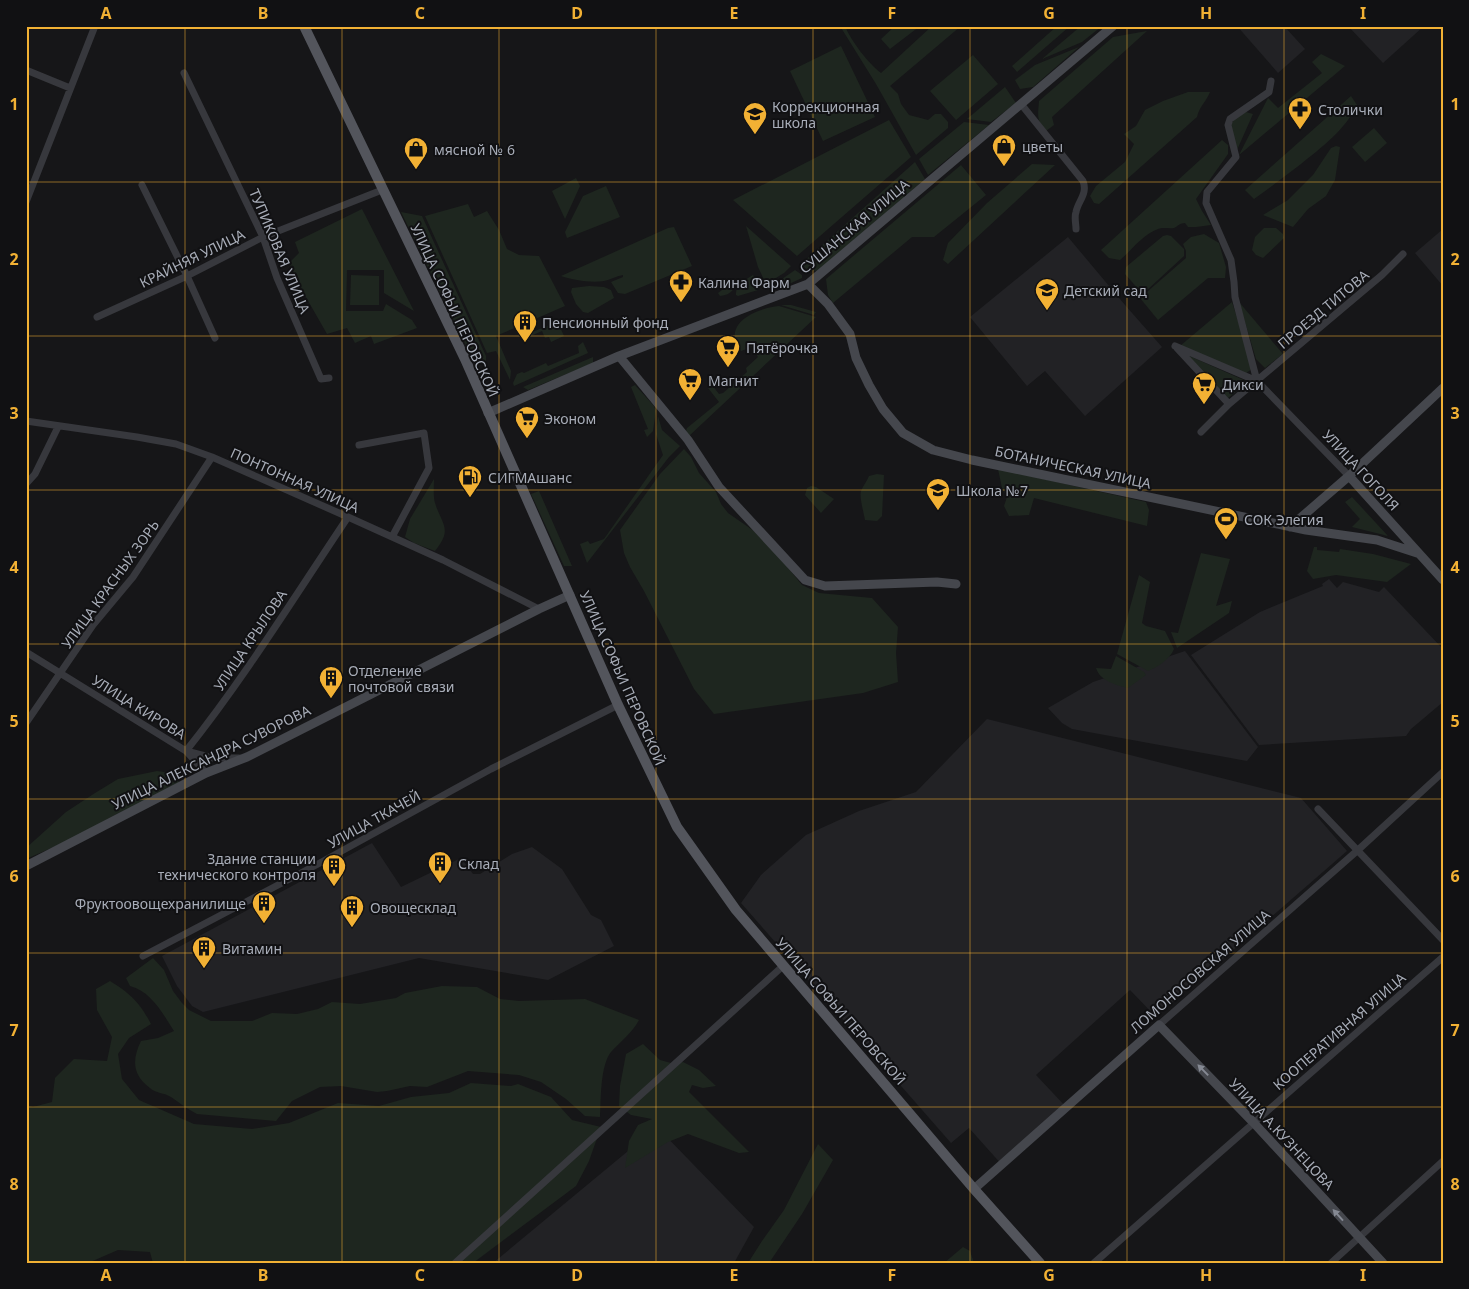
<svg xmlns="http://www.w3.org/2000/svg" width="1469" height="1289" font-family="'Noto Sans',sans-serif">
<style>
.built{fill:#222225}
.green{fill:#1e261f}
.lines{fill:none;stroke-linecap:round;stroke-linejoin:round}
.street{stroke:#37383d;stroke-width:7}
.secondary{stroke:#45474d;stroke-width:9}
.primary{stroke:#53555c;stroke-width:10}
.oneway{fill:#858993}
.grid{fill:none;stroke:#f2b134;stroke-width:1;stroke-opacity:0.55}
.labels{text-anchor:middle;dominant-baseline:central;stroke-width:4;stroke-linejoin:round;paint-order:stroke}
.poi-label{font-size:14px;fill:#a8adb8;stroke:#111113;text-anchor:start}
.street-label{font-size:14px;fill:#a8adb8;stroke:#111113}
.neatline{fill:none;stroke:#f2b134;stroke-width:2}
.grid-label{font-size:16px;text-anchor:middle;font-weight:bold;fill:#f2b134}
</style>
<rect width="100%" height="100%" fill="#161618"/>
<path class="built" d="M 1237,26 L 1284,26 L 1305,49 L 1278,73 Z
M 1348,26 L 1424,26 L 1383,63 Z
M 1443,229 L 1443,286 L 1415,253 Z
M 1068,237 L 1125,305 L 1162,347 L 1085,416 L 1045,371 L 1027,386 L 970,317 Z
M 1329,579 L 1337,588 L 1343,582 L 1379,592 L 1384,587 L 1443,649 L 1443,702 L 1411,729 L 1406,736 L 1259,745 L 1191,655 L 1260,612 L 1323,586 L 1322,584 Z
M 1185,651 L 1258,747 L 1247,761 L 1072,729 L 1062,723 L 1048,708 L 1093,682 Z
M 987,719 L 1301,798 L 1347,851 L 1156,1017 L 1130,990 L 1036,1075 L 1067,1108 L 1003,1166 L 969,1128 L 951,1143 L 741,903 L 761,875 L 806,835 L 859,811 L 916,792 Z
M 372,843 L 401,887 L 461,858 L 473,874 L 480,874 L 512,854 L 532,847 L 562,869 L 591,915 L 601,920 L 614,946 L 548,980 L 419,958 L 203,1012 L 192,1006 L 177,986 L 162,956 Z
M 657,1127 L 754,1227 L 734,1263 L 493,1263 Z"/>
<path class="green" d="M 840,26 L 845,26 C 851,41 868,63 881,73 L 932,26 L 961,26 L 890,86 L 898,94 L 901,104 L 909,115 L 928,120 L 935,114 L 941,114 L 948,122 L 948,128 L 916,155 L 876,84 Z
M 895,26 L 920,26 L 890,49 L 881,39 Z
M 1057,26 L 1070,26 L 1017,72 L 1012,66 Z
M 1081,26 L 1102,26 L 1082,42 L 1042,59 Z
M 1147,31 L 1052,117 L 1054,125 L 1046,131 C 1036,120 1038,115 1039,101 L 1113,37 Z
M 841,46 L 875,117 L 823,141 L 790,71 Z
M 1079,47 L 1033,87 L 1020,89 L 1015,80 L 1035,65 Z
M 1321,54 L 1345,66 L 1239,155 L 1268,98 L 1278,108 L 1322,73 L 1312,62 Z
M 973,55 L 998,84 L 956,120 L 930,91 Z
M 1005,87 L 1016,103 L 991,122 L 967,119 Z
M 1188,92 L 1210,92 C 1206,102 1199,107 1197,117 L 1099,204 L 1094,203 L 1090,196 L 1096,186 L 1125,162 L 1134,144 L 1124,134 L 1136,126 L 1145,110 L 1163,101 Z
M 1351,96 L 1357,105 C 1345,130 1322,147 1301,164 C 1285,176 1270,188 1254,199 L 1245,190 Z
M 1246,112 L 1253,114 L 1237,150 L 1230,126 L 1235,118 Z
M 889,120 L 911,157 L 797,256 L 733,200 Z
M 964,122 L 989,125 L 928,175 L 919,159 Z
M 1374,128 L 1387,143 L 1365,162 L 1352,147 Z
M 1222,140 L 1228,145 L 1228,154 L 1196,199 L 1202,211 L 1211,225 L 1196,227 L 1188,227 L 1185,223 C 1180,223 1178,226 1174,228 C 1169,229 1163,227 1158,229 C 1142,235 1133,249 1120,260 L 1109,258 L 1101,250 Z
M 1336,146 L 1340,147 L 1335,180 L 1326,196 L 1308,209 L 1293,227 L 1263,215 L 1288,200 L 1313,175 L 1331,148 Z
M 915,162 L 925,179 L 819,271 L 808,270 L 800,265 Z
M 1032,164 L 1055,165 L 948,264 L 943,260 L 948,243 L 987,203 Z
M 961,165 L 986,195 L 934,237 L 912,237 L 833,303 L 828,295 L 826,279 Z
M 576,178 L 580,186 L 565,219 L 552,191 Z
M 606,186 L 620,217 L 567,238 L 565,232 L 583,196 Z
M 468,204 L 474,217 L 487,211 L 499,230 L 507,249 L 519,255 L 539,256 L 565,306 L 496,336 L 511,371 L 510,380 L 496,351 L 487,353 L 425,216 Z
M 362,209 L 414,311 L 384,293 L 384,270 L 347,270 L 346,311 L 383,311 L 386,304 L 412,320 L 417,328 L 374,344 L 371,336 L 355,343 L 347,328 L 327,334 L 307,299 L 289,263 L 299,253 L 295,242 Z
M 401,212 L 422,216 L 486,356 L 486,364 L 475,364 Z
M 746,226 L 791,266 L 784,273 L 766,284 L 758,267 Z
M 674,227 L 692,266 L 625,294 L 618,293 L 611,282 L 623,277 L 623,275 C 616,276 610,280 604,281 C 590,283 574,280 561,276 L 668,228 Z
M 1264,228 L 1276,228 L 1283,234 L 1284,238 L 1263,258 L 1256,255 L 1252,250 L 1255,237 Z
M 1204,234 L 1219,243 L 1226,267 L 1225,278 L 1208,278 L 1158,320 L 1140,298 L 1186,258 L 1186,251 L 1183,244 L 1191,237 Z
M 1167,235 L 1171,236 L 1184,249 L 1184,256 L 1146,291 L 1139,290 L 1125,274 L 1126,267 L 1163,236 Z
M 795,270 L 802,275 L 802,278 L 778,289 L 772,286 Z
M 351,275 L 379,276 L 379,305 L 350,305 Z
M 753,275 L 760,286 L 758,290 L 738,296 L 736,295 C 735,285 745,280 753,275 Z
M 738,278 C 735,288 732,295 720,296 L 718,293 Z
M 589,286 L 604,287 L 611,290 L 614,298 L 588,313 L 583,312 L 576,304 L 571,292 L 572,288 Z
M 1232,302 L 1253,368 L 1245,374 L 1180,346 Z
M 1239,302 L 1283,354 L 1265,368 L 1256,359 Z
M 781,305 L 791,305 L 816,312 L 814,315 Z
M 779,306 L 816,317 L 689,436 L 686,431 L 687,428 L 719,402 L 708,388 L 712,385 L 719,394 L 723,393 L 747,372 L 746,368 L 758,357 L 752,347 L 741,351 C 720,324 757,308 779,306 Z
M 554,323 L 559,325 L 564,336 L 551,342 L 549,337 L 545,338 L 542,331 L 524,339 L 523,336 Z
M 583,342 L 588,353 L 514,386 L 513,383 L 517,374 L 522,372 L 524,373 L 546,363 L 548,366 L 579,353 L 578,346 Z
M 1185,354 L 1248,382 L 1228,398 Z
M 593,357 L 593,363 L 528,390 L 523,387 Z
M 635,385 L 654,406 L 656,411 L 653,431 L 647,437 L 644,430 L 648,429 L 631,387 Z
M 658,416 L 662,430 L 680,446 L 669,457 L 587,563 L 580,544 L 588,541 L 590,544 L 604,539 L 663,455 L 656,434 Z
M 684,449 L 691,457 L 699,473 L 716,492 L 721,504 L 728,513 L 754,531 L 780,558 L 802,585 L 819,593 L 872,598 L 898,627 L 896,653 L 898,682 L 863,693 L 714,714 L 694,689 L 644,591 L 630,567 L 624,553 L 620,530 L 660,474 Z
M 998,469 L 1146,502 L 1149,510 L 1147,526 L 1034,498 L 1029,515 L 1009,516 L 1004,506 L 1007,497 L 1002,488 Z
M 877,474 L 884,475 L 882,516 L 877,521 L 865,520 C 864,514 859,496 861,491 C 863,486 867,481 869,476 Z
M 434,479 C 434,486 433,496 435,503 C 442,525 453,529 435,551 L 414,543 L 405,537 L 410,519 Z
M 811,486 L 816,487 L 834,499 L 821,513 L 805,495 L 807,488 Z
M 539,491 L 572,566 L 564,566 L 531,494 Z
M 1352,497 L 1388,536 L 1352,527 L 1360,519 L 1345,502 Z
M 1314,547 L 1317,547 L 1317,550 L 1339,552 L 1340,549 L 1373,554 L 1411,564 L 1387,582 L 1336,575 L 1313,579 L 1307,571 Z
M 1201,553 L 1230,559 L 1216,606 L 1232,601 L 1229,613 L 1177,648 L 1171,632 L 1178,633 Z
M 1139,575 L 1150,582 L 1142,623 L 1146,626 L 1165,631 L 1174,649 C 1170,659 1158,667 1148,671 L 1117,654 Z
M 1116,656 L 1144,672 L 1146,675 L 1128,688 C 1116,685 1100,681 1096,668 L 1111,669 Z
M 157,771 L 178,774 L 179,785 L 115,815 L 70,840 L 26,859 L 26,848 L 66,812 L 95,793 L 118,779 Z
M 153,958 L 164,970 L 173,991 L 182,1003 L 189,1010 L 211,1021 L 252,1021 L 272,1013 L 297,1014 L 318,1009 L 332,1002 L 360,1004 L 396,998 L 405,993 L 442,986 L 477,987 L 500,999 L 519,1001 L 585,999 L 639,1020 C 632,1033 621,1041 611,1052 C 600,1066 601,1100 600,1117 L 585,1116 L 566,1099 L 541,1082 L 519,1075 L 468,1071 L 427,1087 L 410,1086 L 387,1091 L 377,1092 L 341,1086 L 320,1087 L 292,1101 L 276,1121 L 197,1114 C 187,1109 180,1103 171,1097 C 165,1093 155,1093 150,1088 C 132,1075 132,1059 141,1041 L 158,1038 L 174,1031 C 163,1014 151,991 130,986 L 126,978 Z
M 110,981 C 131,994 140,1003 151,1024 L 129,1038 L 118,1054 L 122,1079 L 139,1100 L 194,1124 L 252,1129 L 289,1123 L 338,1103 L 379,1106 L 411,1097 L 449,1093 L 471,1083 L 511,1086 L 518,1084 L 551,1097 L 572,1120 L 601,1127 L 589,1161 L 576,1186 L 473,1263 L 153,1263 L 150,1252 L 118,1250 L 88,1263 L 26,1263 L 26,1105 L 33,1107 L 52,1102 L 55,1078 L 74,1059 L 107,1061 L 112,1037 L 97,1010 L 96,989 Z
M 643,1044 L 660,1060 L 671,1063 L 683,1062 L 699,1070 L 716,1086 L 703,1088 L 692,1085 L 689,1092 L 749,1152 L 739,1153 L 688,1134 L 668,1142 L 625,1168 L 629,1141 L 638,1125 L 652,1119 L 631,1115 L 619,1106 L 620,1086 L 626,1054 Z
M 818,1144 L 833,1160 L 802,1214 L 769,1263 L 748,1263 L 762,1241 L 784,1210 Z
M 963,1247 L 970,1251 L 974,1263 L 944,1263 Z"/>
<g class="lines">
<path class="street" d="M 26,70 L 70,88
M 184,73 L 263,237 L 277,278 L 321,379 L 329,378
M 1021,104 L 1083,181 C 1088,194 1078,201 1076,212 C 1074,217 1076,224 1076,229
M 142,185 L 187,276 L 215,338
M 26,202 L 95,26
M 97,317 L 187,276 L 263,237 L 382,190
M 1175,346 L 1257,381 L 1235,297 L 1234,282 L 1231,260 L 1206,203 L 1207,192 L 1236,157 L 1228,125 L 1230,119 L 1269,92 L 1271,81
M 1177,348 L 1229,404
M 1257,381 L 1349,476
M 26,421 L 137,437 L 176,444 L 212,457 L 348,517 L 443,560 L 539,609
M 1201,432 L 1229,404 L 1382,275 L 1403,254
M 359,445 L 424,433 L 429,468 L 392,537
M 26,484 L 35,474 L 58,427
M 26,652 L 186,751 L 213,758 L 239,758
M 26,723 L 93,625 L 133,577 L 212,457
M 206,773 L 186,751 C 245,677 295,596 348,517
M 1318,809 L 1443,940
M 143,956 L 318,864 L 491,769 L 618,705
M 1159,1025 L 1358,850 L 1443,772
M 455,1263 L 784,965
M 1094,1263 L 1443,957
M 1331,1263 L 1443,1161"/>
<path class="secondary" d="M 808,284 L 828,304 L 850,334 L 856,358 L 869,385 L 883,409 L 903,433 L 933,450 L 972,460 L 1306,530 L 1377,540 L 1417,553
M 619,356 L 688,440 L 719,487 L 805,580 L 825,586 L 937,582 L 956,584
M 488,413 L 619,356 L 808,284 L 1113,26
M 1349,476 L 1443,580
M 1290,527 L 1349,476 L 1443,388
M 26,866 L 206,773 L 247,757 L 539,609 L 570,595
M 974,1189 L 1159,1025 L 1253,1122 L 1383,1263"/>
<path class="primary" d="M 304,26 L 465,359 L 618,705 L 677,827 L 736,910 L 974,1189 L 1040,1263"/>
</g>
<defs><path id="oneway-solid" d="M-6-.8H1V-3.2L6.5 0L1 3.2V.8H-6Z" transform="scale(1.25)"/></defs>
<g class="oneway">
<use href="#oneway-solid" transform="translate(1203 1070) rotate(-134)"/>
<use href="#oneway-solid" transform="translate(1338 1215) rotate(-132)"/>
</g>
<path class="grid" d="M 185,26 L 185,1263M 342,26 L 342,1263M 499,26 L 499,1263M 656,26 L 656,1263M 813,26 L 813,1263M 970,26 L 970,1263M 1127,26 L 1127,1263M 1284,26 L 1284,1263M 26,182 L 1443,182M 26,336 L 1443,336M 26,490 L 1443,490M 26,644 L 1443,644M 26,799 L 1443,799M 26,953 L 1443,953M 26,1107 L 1443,1107"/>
<defs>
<g id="pharmacy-pin" transform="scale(1.25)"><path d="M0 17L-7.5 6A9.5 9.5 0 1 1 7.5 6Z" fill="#f2b134" stroke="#111113"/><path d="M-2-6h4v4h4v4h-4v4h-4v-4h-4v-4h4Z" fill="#111"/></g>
<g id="school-pin" transform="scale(1.25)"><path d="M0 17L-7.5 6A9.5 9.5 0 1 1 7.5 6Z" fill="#f2b134" stroke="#111113"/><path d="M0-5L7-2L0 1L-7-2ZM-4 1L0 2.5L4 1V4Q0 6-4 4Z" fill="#111"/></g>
<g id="shop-pin" transform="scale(1.25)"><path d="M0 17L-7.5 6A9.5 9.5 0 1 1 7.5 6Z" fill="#f2b134" stroke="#111113"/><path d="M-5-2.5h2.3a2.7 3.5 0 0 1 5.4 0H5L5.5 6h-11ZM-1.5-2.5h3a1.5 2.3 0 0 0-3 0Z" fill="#111"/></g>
<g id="building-pin" transform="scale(1.25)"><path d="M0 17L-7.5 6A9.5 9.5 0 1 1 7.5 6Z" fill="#f2b134" stroke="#111113"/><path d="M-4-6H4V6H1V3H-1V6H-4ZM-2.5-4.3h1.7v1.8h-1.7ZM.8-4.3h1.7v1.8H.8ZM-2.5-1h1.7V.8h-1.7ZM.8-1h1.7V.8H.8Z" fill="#111"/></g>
<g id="supermarket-pin" transform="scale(1.25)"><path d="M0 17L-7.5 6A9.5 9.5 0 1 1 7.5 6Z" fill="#f2b134" stroke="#111113"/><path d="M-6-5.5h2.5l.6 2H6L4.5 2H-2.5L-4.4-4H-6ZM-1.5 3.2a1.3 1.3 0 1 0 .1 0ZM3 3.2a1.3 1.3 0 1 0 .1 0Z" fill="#111"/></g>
<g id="fuel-pin" transform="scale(1.25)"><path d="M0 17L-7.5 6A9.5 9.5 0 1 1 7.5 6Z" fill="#f2b134" stroke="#111113"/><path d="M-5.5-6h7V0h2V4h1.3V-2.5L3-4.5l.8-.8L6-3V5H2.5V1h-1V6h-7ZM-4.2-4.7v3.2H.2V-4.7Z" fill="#111"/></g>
<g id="stadium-pin" transform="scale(1.25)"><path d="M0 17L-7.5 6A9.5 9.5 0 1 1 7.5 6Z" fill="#f2b134" stroke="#111113"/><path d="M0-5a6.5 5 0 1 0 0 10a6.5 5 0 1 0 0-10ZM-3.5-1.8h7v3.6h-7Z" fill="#111"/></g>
</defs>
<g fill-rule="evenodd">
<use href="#pharmacy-pin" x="1300" y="109"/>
<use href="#school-pin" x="755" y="114"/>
<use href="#shop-pin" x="1004" y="146"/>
<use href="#shop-pin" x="416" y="149"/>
<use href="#pharmacy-pin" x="681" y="282"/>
<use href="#school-pin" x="1047" y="290"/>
<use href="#building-pin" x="525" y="322"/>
<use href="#supermarket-pin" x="728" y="347"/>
<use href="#supermarket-pin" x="690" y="380"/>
<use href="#supermarket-pin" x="1204" y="384"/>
<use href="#supermarket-pin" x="527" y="418"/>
<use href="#fuel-pin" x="470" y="477"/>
<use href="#school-pin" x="938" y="490"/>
<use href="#stadium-pin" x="1226" y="519"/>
<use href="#building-pin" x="331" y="678"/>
<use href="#building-pin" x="440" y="863"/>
<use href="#building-pin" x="334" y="866"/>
<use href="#building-pin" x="264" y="903"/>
<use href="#building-pin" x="352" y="907"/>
<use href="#building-pin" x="204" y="948"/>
</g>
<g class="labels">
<g class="poi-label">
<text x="772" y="106">Коррекционная<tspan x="772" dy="16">школа</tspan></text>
<text x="1318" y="109">Столички</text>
<text x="1022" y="146">цветы</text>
<text x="434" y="149">мясной № 6</text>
<text x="698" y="282">Калина Фарм</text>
<text x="1064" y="290">Детский сад</text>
<text x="542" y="322">Пенсионный фонд</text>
<text x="746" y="347">Пятёрочка</text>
<text x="708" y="380">Магнит</text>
<text x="1222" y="384">Дикси</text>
<text x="544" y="418">Эконом</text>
<text x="488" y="477">СИГМАшанс</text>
<text x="956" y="490">Школа №7</text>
<text x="1244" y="519">СОК Элегия</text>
<text x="348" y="670">Отделение<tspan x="348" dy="16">почтовой связи</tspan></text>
<text x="316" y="858" text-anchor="end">Здание станции<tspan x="316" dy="16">технического контроля</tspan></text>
<text x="458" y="863">Склад</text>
<text x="246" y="903" text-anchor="end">Фруктоовощехранилище</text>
<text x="370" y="907">Овощесклад</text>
<text x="222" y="948">Витамин</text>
</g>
<g class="street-label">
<text transform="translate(854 226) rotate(-40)">СУШАНСКАЯ УЛИЦА</text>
<text transform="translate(280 251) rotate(67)">ТУПИКОВАЯ УЛИЦА</text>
<text transform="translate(192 258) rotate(-26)">КРАЙНЯЯ УЛИЦА</text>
<text transform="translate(1323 309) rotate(-40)">ПРОЕЗД ТИТОВА</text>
<text transform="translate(455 310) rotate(65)">УЛИЦА СОФЬИ ПЕРОВСКОЙ</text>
<text transform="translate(1073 467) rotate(12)">БОТАНИЧЕСКАЯ УЛИЦА</text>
<text transform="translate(1361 470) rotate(47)">УЛИЦА ГОГОЛЯ</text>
<text transform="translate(295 480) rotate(24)">ПОНТОННАЯ УЛИЦА</text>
<text transform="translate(110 584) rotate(-54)">УЛИЦА КРАСНЫХ ЗОРЬ</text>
<text transform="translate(250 640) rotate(-56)">УЛИЦА КРЫЛОВА</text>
<text transform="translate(623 678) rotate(66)">УЛИЦА СОФЬИ ПЕРОВСКОЙ</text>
<text transform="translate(139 707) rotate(32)">УЛИЦА КИРОВА</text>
<text transform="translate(211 757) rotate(-26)">УЛИЦА АЛЕКСАНДРА СУВОРОВА</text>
<text transform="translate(374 819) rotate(-29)">УЛИЦА ТКАЧЕЙ</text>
<text transform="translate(1200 971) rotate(-41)">ЛОМОНОСОВСКАЯ УЛИЦА</text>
<text transform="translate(841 1011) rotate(49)">УЛИЦА СОФЬИ ПЕРОВСКОЙ</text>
<text transform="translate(1339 1031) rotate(-41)">КООПЕРАТИВНАЯ УЛИЦА</text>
<text transform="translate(1282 1134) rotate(47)">УЛИЦА А.КУЗНЕЦОВА</text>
</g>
</g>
<rect width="1469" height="1289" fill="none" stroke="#111113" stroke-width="55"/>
<rect x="28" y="28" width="1414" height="1234" class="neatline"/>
<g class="grid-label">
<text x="106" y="19">A</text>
<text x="263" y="19">B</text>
<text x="420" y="19">C</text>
<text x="577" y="19">D</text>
<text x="734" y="19">E</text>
<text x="892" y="19">F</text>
<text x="1049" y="19">G</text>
<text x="1206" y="19">H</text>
<text x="1363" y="19">I</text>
<text x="14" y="110">1</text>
<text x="1455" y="110">1</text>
<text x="14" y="265">2</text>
<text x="1455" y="265">2</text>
<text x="14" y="419">3</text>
<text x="1455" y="419">3</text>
<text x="14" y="573">4</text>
<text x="1455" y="573">4</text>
<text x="14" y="727">5</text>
<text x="1455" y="727">5</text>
<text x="14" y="882">6</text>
<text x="1455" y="882">6</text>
<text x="14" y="1036">7</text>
<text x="1455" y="1036">7</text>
<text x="14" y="1190">8</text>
<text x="1455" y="1190">8</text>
<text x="106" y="1281">A</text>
<text x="263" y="1281">B</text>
<text x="420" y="1281">C</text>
<text x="577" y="1281">D</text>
<text x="734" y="1281">E</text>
<text x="892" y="1281">F</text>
<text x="1049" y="1281">G</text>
<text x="1206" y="1281">H</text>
<text x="1363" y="1281">I</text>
</g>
</svg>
